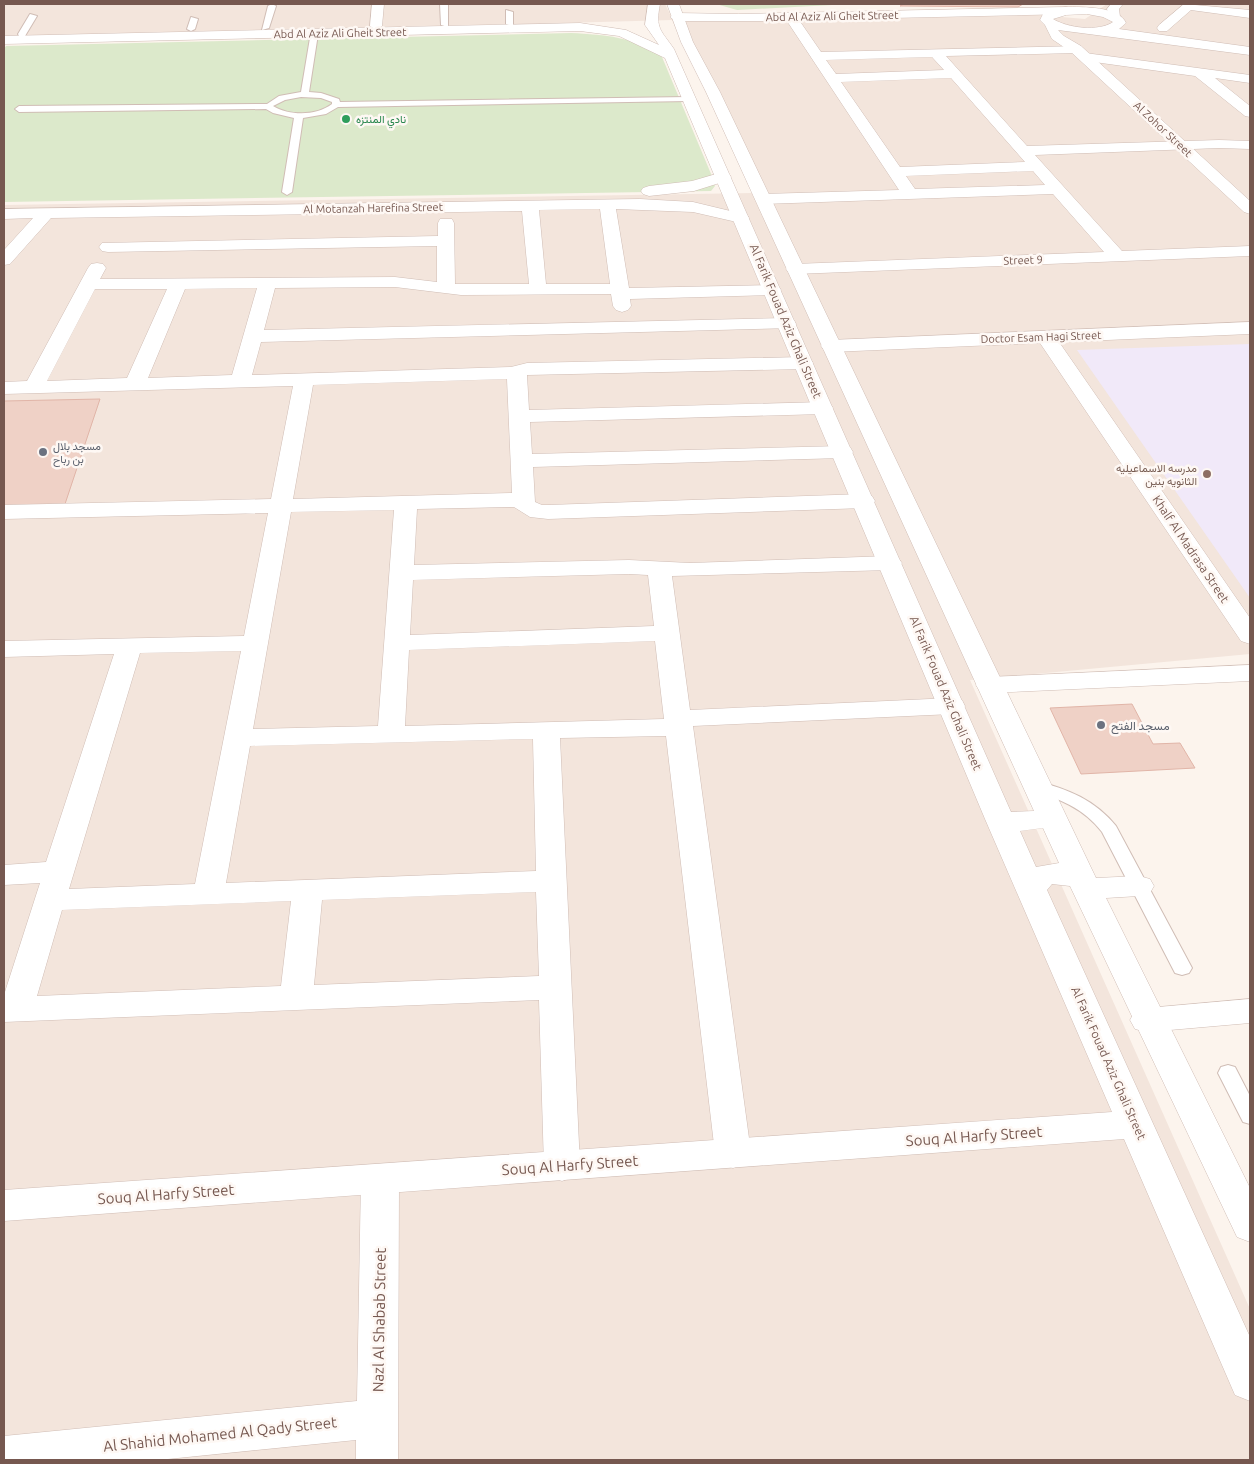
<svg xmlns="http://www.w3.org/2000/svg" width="1254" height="1464" font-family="Ubuntu,Vazirmatn,sans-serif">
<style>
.residential{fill:#f3e5dc}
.education{fill:#f1e9f9}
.green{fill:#dce9cb}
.building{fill:#efd1c6;stroke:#e1b5a8}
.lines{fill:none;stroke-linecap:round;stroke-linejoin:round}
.service-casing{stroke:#d0bdb5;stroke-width:2}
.minor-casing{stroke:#d0bdb5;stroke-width:1}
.tertiary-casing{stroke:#d0bdb5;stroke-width:1}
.service{fill:#fff;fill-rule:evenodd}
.minor{fill:#fff;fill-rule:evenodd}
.tertiary{fill:#fff;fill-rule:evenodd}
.leisure-dot{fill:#2e9e5b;stroke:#fef8f4;stroke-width:2}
.worship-dot{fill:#6b7280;stroke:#fef8f4;stroke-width:2}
.education-dot{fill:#8d6e63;stroke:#fef8f4;stroke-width:2}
.labels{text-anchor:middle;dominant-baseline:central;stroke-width:5;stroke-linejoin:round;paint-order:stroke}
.far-street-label{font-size:11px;fill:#765850;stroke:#fef8f4}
.far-leisure-label{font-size:11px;fill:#27864d;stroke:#fef8f4;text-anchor:start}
.far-worship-label{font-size:11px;fill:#5b616d;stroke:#fef8f4;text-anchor:start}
.far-education-label{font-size:11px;fill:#785e54;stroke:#fef8f4;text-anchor:end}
.street-label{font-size:12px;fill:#765850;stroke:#fef8f4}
.worship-label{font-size:12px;fill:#5b616d;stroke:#fef8f4;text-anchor:start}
.near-street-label{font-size:15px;fill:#765850;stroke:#fef8f4}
</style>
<rect width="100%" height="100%" fill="#fcf4ed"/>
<path class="residential" d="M 4,4 L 665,4 L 673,20 L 1015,13 L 1085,19 L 1107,4 L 1250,4 L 1250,654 L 970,680 L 1250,1309 L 1250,1460 L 4,1460 L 4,205 L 753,193 L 672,20 L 4,38 Z"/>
<path class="education" d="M 1250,344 L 1250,598 L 1077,350 Z"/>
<path class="green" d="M 716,4 L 851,4 L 737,10 Z
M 571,33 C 606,35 632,36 662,57 L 714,181 L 715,186 L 711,191 L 4,202 L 4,49 L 6,46 Z"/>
<path class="building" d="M 904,4 L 1023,4 L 1018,7 L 900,6 Z
M 100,399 L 65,504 L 4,507 L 4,401 Z
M 1132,704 L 1153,744 L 1180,743 L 1195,768 L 1081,774 L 1050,708 Z"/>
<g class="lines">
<g class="service-casing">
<path id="service" d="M 272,4 L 276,6 L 269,28 L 262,30 L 268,6 Z
M 440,4 L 448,4 L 448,27 L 441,25 Z
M 506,10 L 513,12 L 513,26 L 506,24 Z
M 30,14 L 37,16 L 25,36 L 19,36 L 18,34 Z
M 191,17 L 198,19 L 195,29 L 191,31 L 187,29 Z
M 311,32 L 318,34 L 309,92 L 321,93 L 339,99 L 340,102 L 689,97 L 693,99 L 689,101 L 338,107 L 326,114 L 303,118 L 292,192 L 287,195 L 282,192 L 294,118 L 273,113 L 266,109 L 19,112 L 15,109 L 19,106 L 267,104 L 279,96 L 301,92 ZM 301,97 L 321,98 L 332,102 L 332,104 C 316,116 290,116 273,106 L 285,100 Z
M 1036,781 C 1068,789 1095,800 1116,826 L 1192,968 L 1189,973 L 1182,975 L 1175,973 L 1102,832 C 1084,808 1058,798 1030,790 L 1028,786 L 1030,782 Z
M 1228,1065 L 1235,1067 L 1250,1096 L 1250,1124 L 1243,1122 L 1218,1073 L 1221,1067 Z"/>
</g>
<g class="minor-casing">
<path id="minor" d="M 372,4 L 384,4 L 382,26 L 376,30 L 370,26 Z
M 1111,4 L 1123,4 L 1119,9 L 1120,17 L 1118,20 L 1110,20 L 1107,9 Z
M 1184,4 L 1250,10 L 1250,18 L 1191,10 L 1167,31 L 1159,31 L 1157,28 L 1159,25 Z
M 1066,7 L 1070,8 L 1072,11 L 1070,14 L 799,20 L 821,52 L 1081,46 L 1082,49 L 1081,52 L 1076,53 L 946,56 L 1027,146 L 1219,140 L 1250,141 L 1250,149 L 1219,148 L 1035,155 L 1122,251 L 1250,246 L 1250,256 L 795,274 L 789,273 L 786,269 L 789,265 L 795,264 L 1104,252 L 1053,194 L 763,204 L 757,202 L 755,199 L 757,196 L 763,194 L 899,190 L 787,21 L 676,21 L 670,17 L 676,13 L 738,14 ZM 932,57 L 944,70 L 836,74 L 826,60 ZM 951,78 L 1025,162 L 900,167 L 841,82 ZM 1033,171 L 1045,185 L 915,189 L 906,176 Z
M 1085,53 L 1250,75 L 1250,83 L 1215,78 L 1250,106 L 1250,117 L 1245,116 L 1195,76 L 1080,60 L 1079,57 Z
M 723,172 L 729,174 L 731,177 L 729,180 L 694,191 L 649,196 L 643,194 L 641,191 L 643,188 L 649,186 L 692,181 Z
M 640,199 L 693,202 L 747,215 L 749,218 L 747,221 L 741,223 L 693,212 L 616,209 L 629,288 L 772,285 L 778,286 L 781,290 L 778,294 L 772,295 L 630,299 L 631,306 L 628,310 L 622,312 L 616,310 L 613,306 L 611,294 L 461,295 L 395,287 L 275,288 L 264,330 L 787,318 L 794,320 L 796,324 L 794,328 L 261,342 L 252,375 L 511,367 L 527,363 L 803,357 L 810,359 L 813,363 L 810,367 L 803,369 L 527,375 L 529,410 L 823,402 L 830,404 L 833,408 L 830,412 L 823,414 L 530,422 L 532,454 L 842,446 L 850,447 L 853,452 L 850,457 L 842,458 L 533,467 L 535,502 L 542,505 L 548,505 L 864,494 L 872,496 L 875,501 L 872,506 L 864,508 L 548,519 L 530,517 L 514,507 L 417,509 L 414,565 L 629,560 L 690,563 L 890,556 L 898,558 L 902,563 L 898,568 L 890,570 L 672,576 L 690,710 L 952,698 L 962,700 L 965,706 L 962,712 L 952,714 L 693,726 L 751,1153 L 746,1163 L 733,1168 L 720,1163 L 715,1153 L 666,736 L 560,738 L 580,1166 L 575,1176 L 562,1181 L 549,1176 L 544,1166 L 539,1000 L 4,1022 L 4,995 L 40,883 L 4,885 L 4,865 L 46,862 L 114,654 L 4,657 L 4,641 L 244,636 L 268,513 L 4,519 L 4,505 L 271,499 L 293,386 L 4,394 L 4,382 L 27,381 L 88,268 L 91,264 L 97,263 L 103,264 L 106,268 L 100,279 L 395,277 L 437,282 L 437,246 L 108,252 L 102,251 L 99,247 L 102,243 L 438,236 L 438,223 L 440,219 L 452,219 L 454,223 L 455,284 L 529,284 L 522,211 L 51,218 L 10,264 L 4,265 L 4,250 L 33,218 L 4,219 L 4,209 ZM 600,209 L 610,284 L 546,284 L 539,210 ZM 257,288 L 232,375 L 148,378 L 185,289 ZM 95,289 L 167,289 L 127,378 L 47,381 ZM 507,379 L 512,493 L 293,499 L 313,385 ZM 394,510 L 378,726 L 253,729 L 291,512 ZM 629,574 L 648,575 L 654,626 L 410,635 L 413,580 ZM 655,641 L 664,719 L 405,726 L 409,650 ZM 241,651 L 195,884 L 69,889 L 140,653 ZM 533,739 L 536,871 L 226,883 L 250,746 ZM 536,892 L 539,976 L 314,985 L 322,900 ZM 291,901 L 281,986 L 37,996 L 62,910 Z
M 1250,322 L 1250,334 L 1059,342 L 1250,618 L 1250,644 L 1241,641 L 1040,343 L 831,352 L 824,350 L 821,346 L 824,342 L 831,340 Z
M 1250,665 L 1250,681 L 989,693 L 980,691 L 976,685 L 980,679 L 989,677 Z
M 1250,999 L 1250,1023 L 1147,1032 L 1135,1029 L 1130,1020 L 1135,1011 L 1147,1008 Z
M 380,1164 L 393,1168 L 399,1179 L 398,1460 L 356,1460 L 356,1440 L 158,1460 L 4,1460 L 4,1436 L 357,1401 L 361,1179 L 367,1168 Z"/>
</g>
<g class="tertiary-casing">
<path id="tertiary" d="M 648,4 L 660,4 C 655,29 661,30 674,49 L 1011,812 L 1034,811 L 706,92 L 681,42 L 667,4 L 679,4 L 693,42 L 720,92 L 1096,878 L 1139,876 L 1150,879 L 1154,886 L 1150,893 L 1139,896 L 1106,898 L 1250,1188 L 1250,1242 L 1237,1237 L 1070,886 L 1052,884 L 1047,890 L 1250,1337 L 1250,1401 L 1235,1395 L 1124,1139 L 4,1221 L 4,1190 L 1112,1112 L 985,819 L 665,58 L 619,36 L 580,31 L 4,44 L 4,36 L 580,23 L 626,30 L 659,45 L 645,25 ZM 1043,828 L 1059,863 L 1036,867 L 1020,831 Z
M 1066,7 C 1082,7 1119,6 1126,23 L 1119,29 L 1250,47 L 1250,55 L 1058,30 L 1064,36 L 1081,46 L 1250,201 L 1250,214 L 1244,212 L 1071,52 L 1052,39 L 1045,25 L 1040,20 L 1044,12 ZM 1087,14 L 1103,17 L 1113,22 C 1098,32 1068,28 1053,19 L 1066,15 Z"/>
</g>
<use href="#service" class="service"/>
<use href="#minor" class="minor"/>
<use href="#tertiary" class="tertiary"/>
</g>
<circle class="leisure-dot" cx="346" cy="119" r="5"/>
<g class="worship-dot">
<circle cx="43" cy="452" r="5"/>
<circle cx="1101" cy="725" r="5"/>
</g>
<circle class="education-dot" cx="1207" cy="474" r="5"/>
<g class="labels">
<g class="far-street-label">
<text transform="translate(832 16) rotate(-1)">Abd Al Aziz Ali Gheit Street</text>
<text transform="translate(340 33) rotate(-1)">Abd Al Aziz Ali Gheit Street</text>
<text transform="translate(1163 129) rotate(43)">Al Zohor Street</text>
<text transform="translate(373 208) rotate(-1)">Al Motanzah Harefina Street</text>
<text transform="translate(1023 260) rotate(-2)">Street 9</text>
<text transform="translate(1041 337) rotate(-2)">Doctor Esam Hagi Street</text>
</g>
<g class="far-leisure-label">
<text x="356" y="119">نادي المنتزه</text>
</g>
<g class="far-worship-label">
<text x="53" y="446">مسجد بلال<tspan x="53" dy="13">بن رباح</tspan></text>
</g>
<g class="far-education-label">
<text x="1197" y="468">مدرسه الاسماعيليه<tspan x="1197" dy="13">الثانويه بنين</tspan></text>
</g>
<g class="street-label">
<text transform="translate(786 321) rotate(67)">Al Farik Fouad Aziz Ghali Street</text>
<text transform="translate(1191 549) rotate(56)">Khalf Al Madrasa Street</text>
<text transform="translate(946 693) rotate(67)">Al Farik Fouad Aziz Ghali Street</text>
<text transform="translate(1109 1063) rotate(66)">Al Farik Fouad Aziz Ghali Street</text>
</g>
<g class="worship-label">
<text x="1111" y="725">مسجد الفتح</text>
</g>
<g class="near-street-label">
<text transform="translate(974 1136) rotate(-4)">Souq Al Harfy Street</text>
<text transform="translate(570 1165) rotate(-4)">Souq Al Harfy Street</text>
<text transform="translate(166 1194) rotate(-4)">Souq Al Harfy Street</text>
<text transform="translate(379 1320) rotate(-89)">Nazl Al Shabab Street</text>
<text transform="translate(220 1434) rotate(-6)">Al Shahid Mohamed Al Qady Street</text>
</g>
</g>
<rect width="1254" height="1464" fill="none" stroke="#765850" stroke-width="10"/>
</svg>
